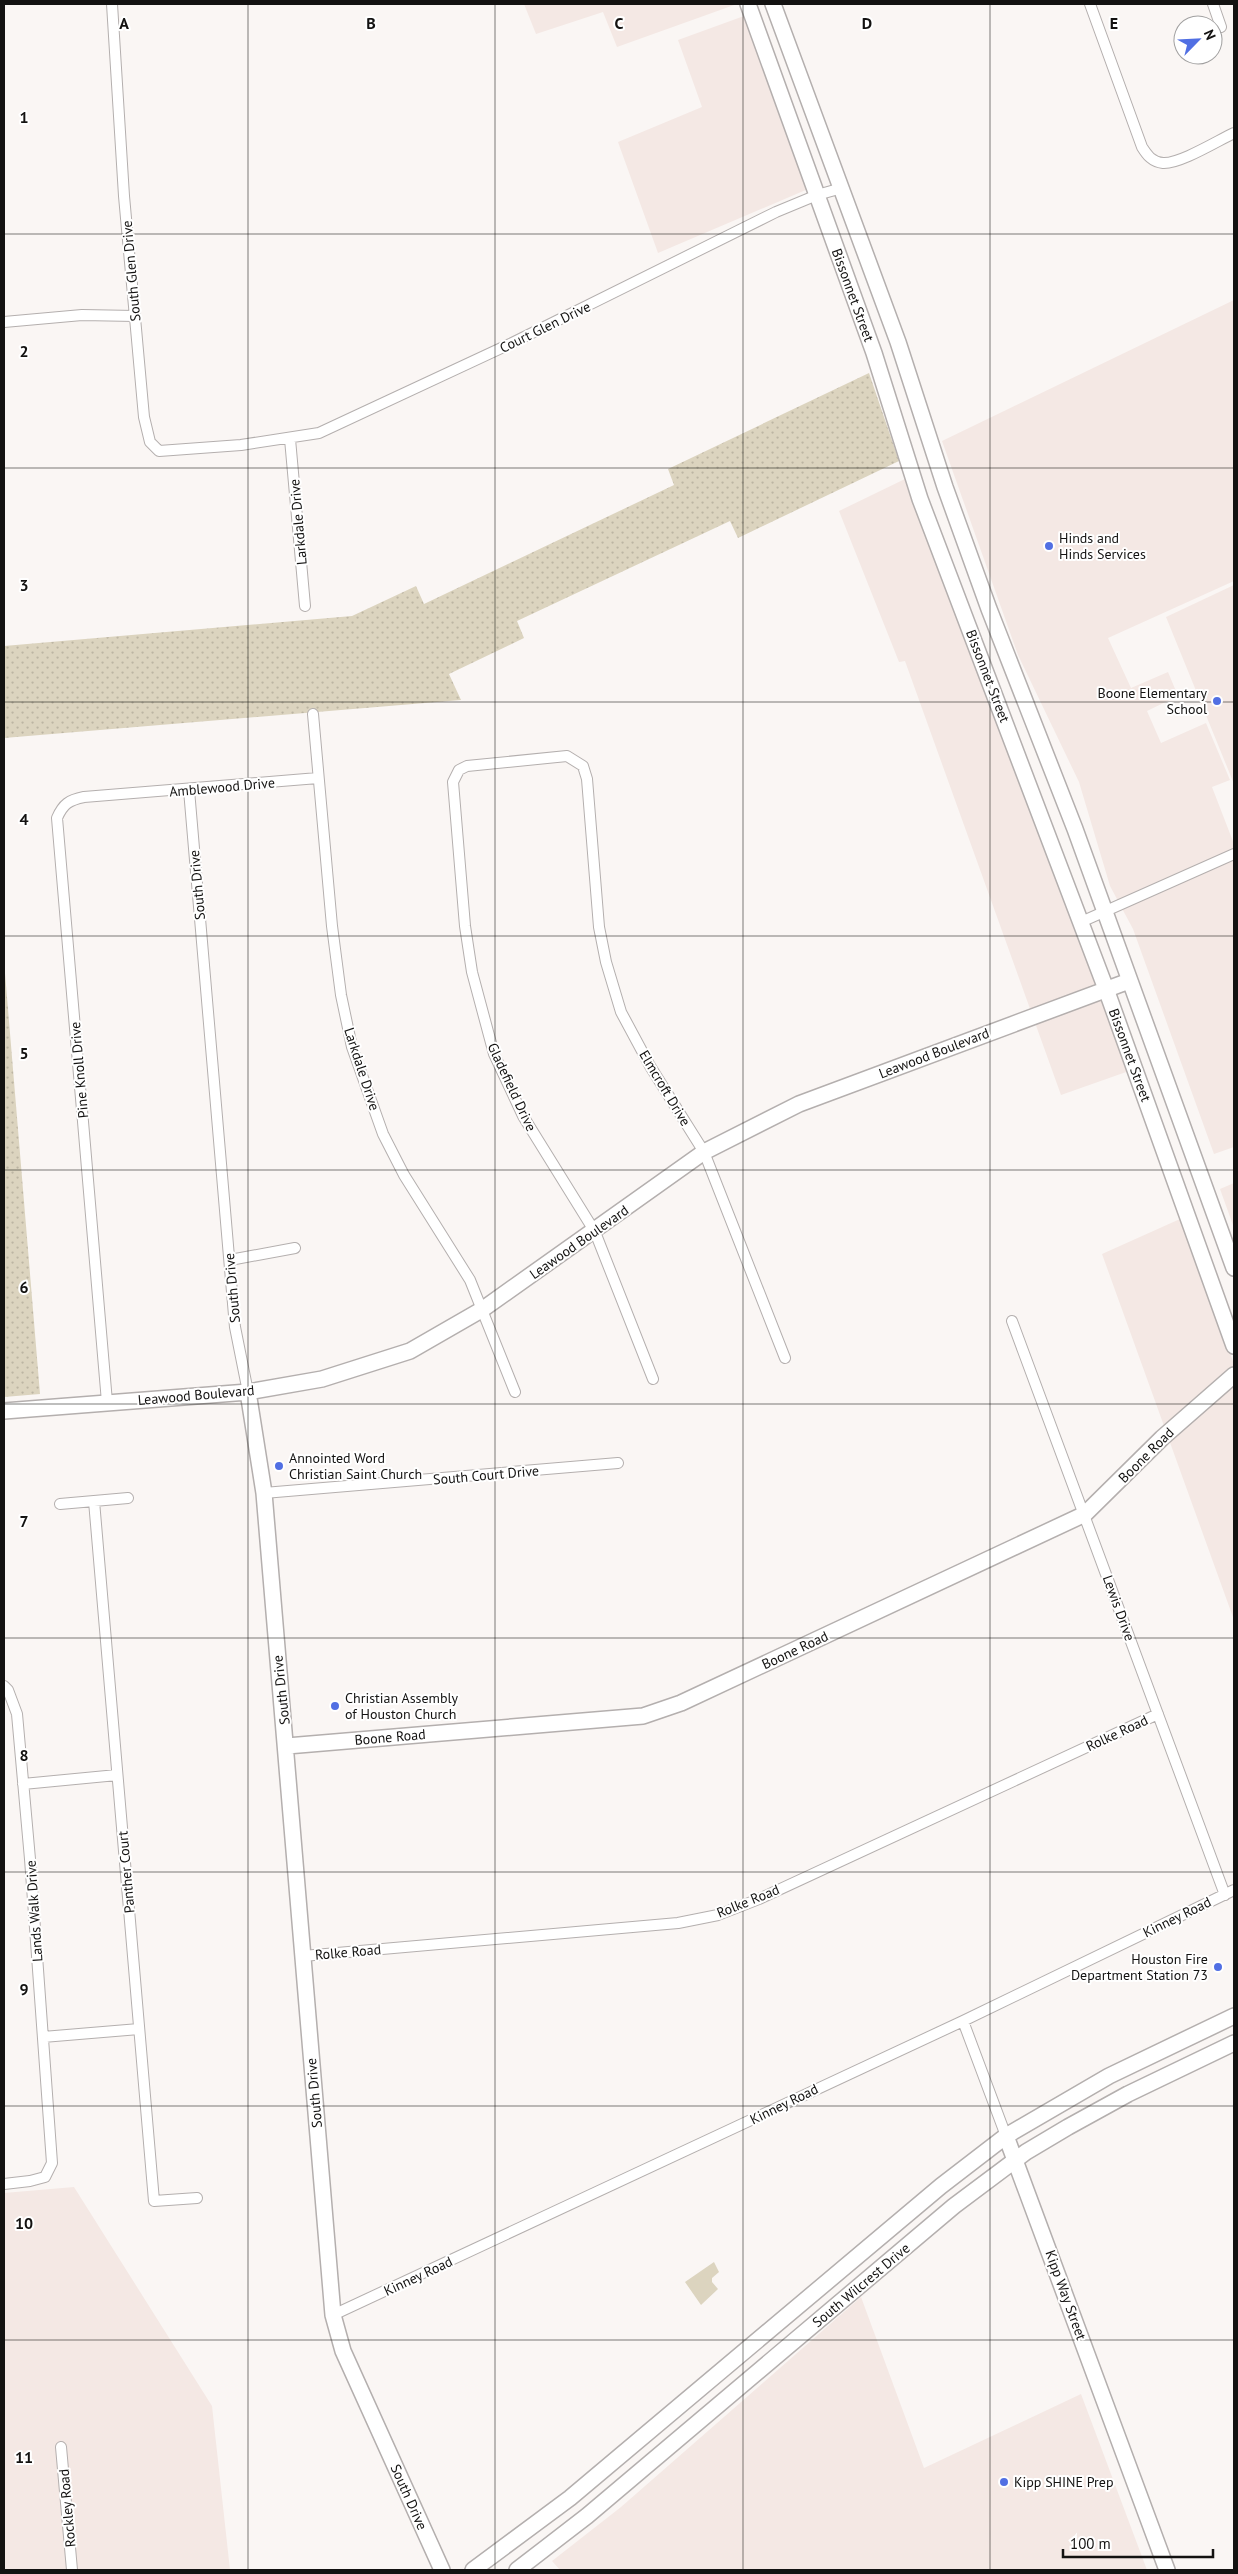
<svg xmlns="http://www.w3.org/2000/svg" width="1238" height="2574" font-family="'PT Sans',sans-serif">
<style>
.built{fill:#f4e8e4}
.grass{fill:url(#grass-dots)}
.garden{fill:#dcd4bf}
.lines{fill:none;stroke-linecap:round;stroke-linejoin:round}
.street-casing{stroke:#b4afae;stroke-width:12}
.secondary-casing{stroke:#b4afae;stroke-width:18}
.street{stroke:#fff;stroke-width:10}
.secondary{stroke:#fff;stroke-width:15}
.grid{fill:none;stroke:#131211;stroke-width:1;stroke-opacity:0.55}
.poi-dot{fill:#516fe3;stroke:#fff;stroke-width:2}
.labels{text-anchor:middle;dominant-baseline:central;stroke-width:4;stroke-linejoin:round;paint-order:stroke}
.street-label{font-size:14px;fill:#131211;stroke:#fff}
.poi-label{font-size:14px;fill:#131211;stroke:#fff;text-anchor:start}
.grid-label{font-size:16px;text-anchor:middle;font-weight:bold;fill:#131211;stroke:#fff;stroke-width:4;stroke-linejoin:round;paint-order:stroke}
</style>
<defs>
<pattern id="grass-dots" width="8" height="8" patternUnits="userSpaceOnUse" patternTransform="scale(1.25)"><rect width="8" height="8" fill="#dcd4bf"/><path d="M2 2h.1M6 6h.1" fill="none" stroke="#bcb5a3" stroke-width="1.8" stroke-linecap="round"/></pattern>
</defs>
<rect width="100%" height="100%" fill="#faf6f4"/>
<path class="built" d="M 524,4 L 737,4 L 617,47 L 603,12 L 536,34 Z
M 744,16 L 808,189 L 658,253 L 618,142 L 702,107 L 678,40 Z
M 1234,300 L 1234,581 L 1108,638 L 1131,688 L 1168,672 L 1178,696 L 1147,711 L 1161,743 L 1206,723 L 1230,780 L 1212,787 L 1234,844 L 1234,1147 L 1214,1154 L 1133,929 L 1110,886 L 1079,782 L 1018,655 L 942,441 Z
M 907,478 L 1129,1071 L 1061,1095 L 905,661 L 899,662 L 839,511 Z
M 1234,585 L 1234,784 L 1166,617 Z
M 1234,1183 L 1234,1228 L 1220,1189 Z
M 1180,1219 L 1234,1364 L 1234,1620 L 1102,1254 Z
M 74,2187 L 212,2406 L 230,2570 L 4,2570 L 4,2193 Z
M 861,2297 L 924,2468 L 1081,2394 L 1147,2570 L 560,2570 L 552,2561 L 621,2507 Z"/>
<path class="grass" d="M 869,373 L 899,461 L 738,538 L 730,521 L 517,621 L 524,638 L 449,674 L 461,700 L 4,738 L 4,646 L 352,616 L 416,586 L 424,604 L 674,485 L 668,469 Z
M 4,961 L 40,1394 L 4,1397 Z"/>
<path class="garden" d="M 714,2262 L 719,2272 L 712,2278 L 712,2282 L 718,2289 L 701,2305 L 685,2282 Z"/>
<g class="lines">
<g class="street-casing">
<path id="street" d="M 112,4 L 124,196 L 144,417 L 150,442 L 159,451 L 241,445 L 319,433 L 510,344 L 776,212 L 817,195 L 842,188
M 1090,4 L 1142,147 C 1147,155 1152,162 1163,163 C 1180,164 1217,141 1234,133
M 1213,4 L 1221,27
M 4,322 L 82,315 L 135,316
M 290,439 L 305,606
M 313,714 L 332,926 L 341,995 L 352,1047 L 383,1134 L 404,1175 L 470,1280 L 515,1392
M 189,790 L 235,1327 L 248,1392
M 1081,922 L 1234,854
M 230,1260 L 295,1248
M 1012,1321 L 1225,1895
M 653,1379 L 595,1232 L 523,1116 L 494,1054 L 472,972 L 465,926 L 453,782 L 459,770 L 467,766 L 567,756 L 583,766 L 587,779 L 599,927 L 606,962 L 621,1012 L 650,1066 L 704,1152 L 785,1358
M 107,1402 L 57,818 C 63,804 69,800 84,797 L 318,778
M 264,1493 L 618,1463
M 94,1501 L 154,2201 L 197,2198
M 60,1504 L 128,1498
M 4,1686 L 8,1690 L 17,1714 L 30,1859 L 52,2163 L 45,2177 L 30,2181 L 4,2184
M 23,1784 L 117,1775
M 303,1956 L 678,1923 L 718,1915 L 759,1899 L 1158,1714
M 963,2021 L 1006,2136
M 43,2037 L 139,2029
M 333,2315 L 963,2021 L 1234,1890
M 61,2447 L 72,2570"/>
</g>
<g class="secondary-casing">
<path id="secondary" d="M 748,4 L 874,353 L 920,499 L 1106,989 L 1234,1346
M 773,4 L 898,342 L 945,487 L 989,609 L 1075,829 L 1234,1268
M 248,1392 L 264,1493 L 333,2315 L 343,2351 L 442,2570
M 4,1411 L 248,1392 L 322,1379 L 410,1351 L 483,1309 L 704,1152 L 799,1104 L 1129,981
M 287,1746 L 643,1716 L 681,1703 L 1085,1514 L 1162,1438 L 1234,1375
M 1006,2136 L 1167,2570
M 473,2570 L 570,2498 L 941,2186 L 1006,2136 L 1109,2076 L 1234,2016
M 517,2570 L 587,2516 L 954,2206 L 1026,2152 L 1068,2127 L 1128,2094 L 1234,2043"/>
</g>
<use href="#street" class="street"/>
<use href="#secondary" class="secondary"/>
</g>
<path class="grid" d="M 248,4 L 248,2570M 495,4 L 495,2570M 743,4 L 743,2570M 990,4 L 990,2570M 4,234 L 1234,234M 4,468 L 1234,468M 4,702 L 1234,702M 4,936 L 1234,936M 4,1170 L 1234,1170M 4,1404 L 1234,1404M 4,1638 L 1234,1638M 4,1872 L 1234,1872M 4,2106 L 1234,2106M 4,2340 L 1234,2340"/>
<g class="poi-dot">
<circle cx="1049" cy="546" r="5"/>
<circle cx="1217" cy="701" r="5"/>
<circle cx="279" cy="1466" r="5"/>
<circle cx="335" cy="1706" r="5"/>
<circle cx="1218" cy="1967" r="5"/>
<circle cx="1004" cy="2482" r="5"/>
</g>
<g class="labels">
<g class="street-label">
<text transform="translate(131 271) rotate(-95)">South Glen Drive</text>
<text transform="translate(853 295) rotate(70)">Bissonnet Street</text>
<text transform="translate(545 327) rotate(-26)">Court Glen Drive</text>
<text transform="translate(298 522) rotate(-95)">Larkdale Drive</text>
<text transform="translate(988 676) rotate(69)">Bissonnet Street</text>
<text transform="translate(222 787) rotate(-5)">Amblewood Drive</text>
<text transform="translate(197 885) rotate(-95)">South Drive</text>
<text transform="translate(934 1053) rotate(-21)">Leawood Boulevard</text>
<text transform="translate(1130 1055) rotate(70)">Bissonnet Street</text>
<text transform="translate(362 1069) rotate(72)">Larkdale Drive</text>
<text transform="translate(79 1070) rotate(-95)">Pine Knoll Drive</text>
<text transform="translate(512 1087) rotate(65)">Gladefield Drive</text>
<text transform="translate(665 1088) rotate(59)">Elmcroft Drive</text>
<text transform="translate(579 1242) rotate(-35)">Leawood Boulevard</text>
<text transform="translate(232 1288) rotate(-95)">South Drive</text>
<text transform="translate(196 1395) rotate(-5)">Leawood Boulevard</text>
<text transform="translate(1146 1455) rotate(-45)">Boone Road</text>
<text transform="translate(486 1475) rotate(-5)">South Court Drive</text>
<text transform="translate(1119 1608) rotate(70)">Lewis Drive</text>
<text transform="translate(795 1650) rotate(-25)">Boone Road</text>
<text transform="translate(281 1690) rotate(-96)">South Drive</text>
<text transform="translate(1117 1733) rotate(-25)">Rolke Road</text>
<text transform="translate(390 1737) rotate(-5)">Boone Road</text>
<text transform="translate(126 1872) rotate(-95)">Panther Court</text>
<text transform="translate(748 1901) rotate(-22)">Rolke Road</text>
<text transform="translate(34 1911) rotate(-94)">Lands Walk Drive</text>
<text transform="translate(1177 1917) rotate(-26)">Kinney Road</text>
<text transform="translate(348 1952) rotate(-5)">Rolke Road</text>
<text transform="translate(314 2093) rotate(-95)">South Drive</text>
<text transform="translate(784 2104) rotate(-26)">Kinney Road</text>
<text transform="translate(418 2276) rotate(-25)">Kinney Road</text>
<text transform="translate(861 2285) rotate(-40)">South Wilcrest Drive</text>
<text transform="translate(1066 2295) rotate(70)">Kipp Way Street</text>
<text transform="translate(409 2497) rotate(66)">South Drive</text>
<text transform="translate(67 2508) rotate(-95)">Rockley Road</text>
</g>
<g class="poi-label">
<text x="1059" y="538">Hinds and<tspan x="1059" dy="16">Hinds Services</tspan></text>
<text x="1207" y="693" text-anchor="end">Boone Elementary<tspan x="1207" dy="16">School</tspan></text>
<text x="289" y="1458">Annointed Word<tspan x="289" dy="16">Christian Saint Church</tspan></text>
<text x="345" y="1698">Christian Assembly<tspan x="345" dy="16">of Houston Church</tspan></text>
<text x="1208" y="1959" text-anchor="end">Houston Fire<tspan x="1208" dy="16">Department Station 73</tspan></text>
<text x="1014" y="2482">Kipp SHINE Prep</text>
</g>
</g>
<g class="grid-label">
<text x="124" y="29">A</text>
<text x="371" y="29">B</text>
<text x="619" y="29">C</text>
<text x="867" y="29">D</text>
<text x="1114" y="29">E</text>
<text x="24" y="123">1</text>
<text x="24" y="357">2</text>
<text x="24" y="591">3</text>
<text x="24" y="825">4</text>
<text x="24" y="1059">5</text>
<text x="24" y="1293">6</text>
<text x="24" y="1527">7</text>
<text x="24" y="1761">8</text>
<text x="24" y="1995">9</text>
<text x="24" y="2229">10</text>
<text x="24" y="2463">11</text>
</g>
<rect width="1238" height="2574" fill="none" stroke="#131211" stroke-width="10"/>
<g transform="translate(1198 40) rotate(66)"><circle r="24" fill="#ffffff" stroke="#a1a0a0"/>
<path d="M0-4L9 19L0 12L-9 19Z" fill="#516fe3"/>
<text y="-8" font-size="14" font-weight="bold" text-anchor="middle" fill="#131211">N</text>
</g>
<path d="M1063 2549v8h150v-8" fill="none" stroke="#131211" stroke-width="2.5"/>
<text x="1070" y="2549" font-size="15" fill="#131211" stroke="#ffffff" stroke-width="4" paint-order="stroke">100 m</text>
</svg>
